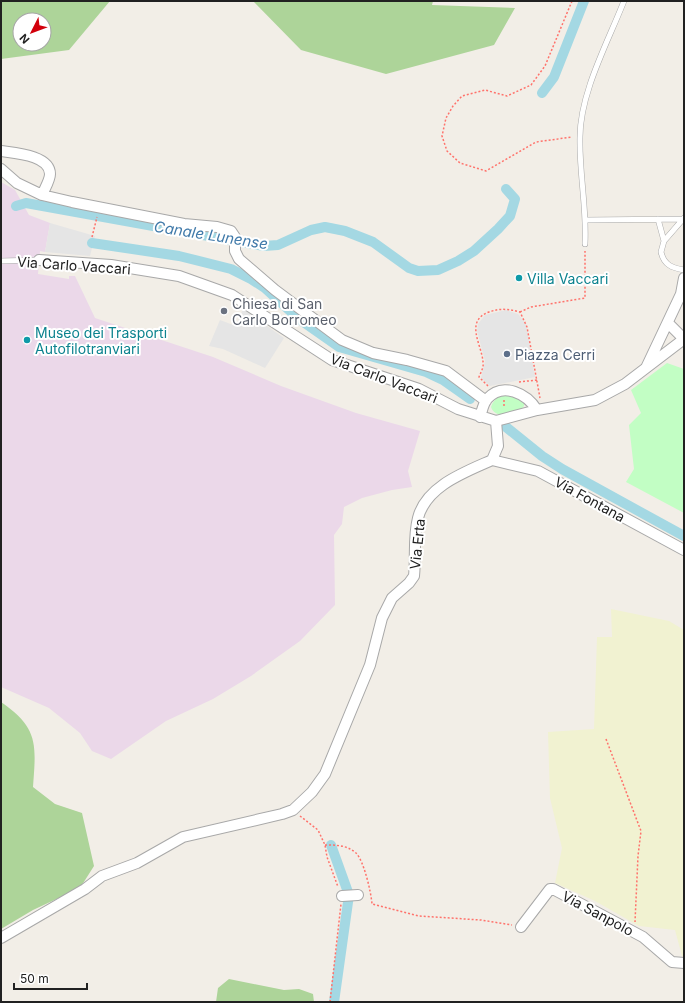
<svg xmlns="http://www.w3.org/2000/svg" width="685" height="1003" font-family="Inter,sans-serif">
<style>
.industrial{fill:#ebd8e9}
.farmland{fill:#f1f2d1}
.forest{fill:#add499;fill-rule:evenodd}
.park{fill:#c2fec4}
.parking{fill:#e5e5e5}
.lines{fill:none;stroke-linecap:round;stroke-linejoin:round}
.canal{stroke:#a4d8e3;stroke-width:10}
.service-casing{stroke:#a8a8a8;stroke-width:6}
.minor-casing{stroke:#a8a8a8;stroke-width:12}
.path{stroke:#ff726b;stroke-width:1.5;stroke-dasharray:2 2;stroke-linecap:butt}
.service{stroke:#fff;stroke-width:5}
.minor{stroke:#fff;stroke-width:10}
.culture-dot{fill:#0f9aa8;stroke:#fff;stroke-width:1.5}
.worship-dot{fill:#6b7280;stroke:#fff;stroke-width:1.5}
.service-dot{fill:#5c6f8a;stroke:#fff;stroke-width:1.5}
.labels{text-anchor:middle;dominant-baseline:central;stroke-width:4;stroke-linejoin:round;paint-order:stroke}
.street-label{font-size:14px;fill:#212121;stroke:#fff}
.culture-label{font-size:14px;fill:#0d838f;stroke:#fff;text-anchor:start}
.worship-label{font-size:14px;fill:#5b616d;stroke:#fff;text-anchor:start}
.service-label{font-size:14px;fill:#4e5e75;stroke:#fff;text-anchor:start}
.water-label{font-size:15px;font-style:italic;fill:#3f79a9;stroke:#fff}
</style>
<rect width="100%" height="100%" fill="#f2eee7"/>
<path class="industrial" d="M 1,182 L 15,190 L 29,215 L 50,223 L 45,252 L 40,251 L 38,274 L 69,279 L 69,276 L 75,276 L 95,318 L 213,357 L 281,386 L 356,413 L 420,431 L 408,471 L 412,487 L 392,490 L 362,498 L 344,507 L 342,524 L 334,535 L 335,605 L 300,641 L 251,676 L 213,699 L 166,721 L 111,759 L 92,751 L 80,733 L 49,708 L 1,687 Z"/>
<path class="farmland" d="M 611,609 L 669,621 L 684,630 L 684,958 L 682,956 L 675,930 L 639,926 L 595,901 L 555,883 L 562,848 L 550,798 L 548,732 L 594,729 L 597,637 L 612,637 Z"/>
<path class="forest" d="M 1,1 L 110,1 L 69,50 L 1,59 ZM 20,20 L 44,20 L 44,44 L 20,44 Z
M 253,1 L 433,1 L 432,5 L 515,8 L 494,45 L 386,74 L 301,50 Z
M 1,702 C 39,728 36,745 33,787 L 55,804 L 82,813 L 94,866 L 80,888 L 33,910 L 1,929 Z
M 229,979 L 284,990 L 299,989 L 313,994 L 314,1002 L 216,1002 L 218,988 Z"/>
<path class="park" d="M 667,363 L 684,369 L 684,513 L 626,482 L 634,469 L 629,425 L 641,413 L 631,390 Z
M 510,393 L 524,402 L 524,406 C 517,415 495,420 491,407 C 494,398 501,394 510,393 Z"/>
<path class="parking" d="M 50,223 L 95,236 L 90,256 L 45,252 Z
M 243,309 L 284,338 L 265,368 L 223,349 L 209,346 L 220,320 L 236,326 Z
M 506,310 L 518,314 L 526,324 L 535,377 L 490,386 L 481,378 L 485,361 L 477,331 L 478,324 L 485,315 Z"/>
<g class="lines">
<path class="canal" d="M 542,93 L 554,77 L 584,1
M 16,206 L 26,203 L 264,246 L 278,245 L 311,230 L 325,227 L 345,231 L 373,242 L 409,268 L 418,271 L 438,270 L 458,261 L 474,251 L 498,229 L 510,216 L 515,199 L 506,189
M 92,243 L 179,256 L 231,269 L 251,279 L 265,288 L 299,319 L 339,347 L 426,372 L 443,380 L 470,399
M 506,427 L 542,456 L 562,469 L 684,536
M 331,845 L 349,895 L 334,1002"/>
<g class="service-casing">
<path id="service" d="M 684,218 L 664,241 L 661,252 C 664,265 672,268 684,270
M 658,219 L 664,241
M 586,220 L 683,219
M 585,244 C 587,208 579,173 580,137 C 580,93 608,42 624,1
M 1,261 L 39,260"/>
</g>
<g class="minor-casing">
<path id="minor" d="M 1,151 C 14,153 50,155 50,174 C 50,180 45,188 42,195
M 1,169 L 17,183 L 42,195 L 72,202 L 184,224 L 217,227 L 231,231 L 235,237 L 235,251 L 239,259 L 275,290 L 342,340 L 373,353 L 407,360 L 446,371 L 486,401
M 39,260 L 111,265 L 179,276 L 232,295 L 332,360 L 419,389 L 458,409 L 496,421
M 668,323 L 684,339
M 646,368 L 681,294 L 684,278
M 480,417 C 482,411 483,404 487,399 C 503,381 527,394 537,410
M 492,460 L 538,471 L 684,550
M 342,896 L 358,895
M 521,927 L 550,889 L 553,889 L 643,937 L 672,962 L 684,963
M 1,938 L 85,889 L 102,876 L 137,863 L 183,837 L 282,814 L 293,810 L 312,792 L 325,774 L 370,665 L 382,618 L 392,598 L 409,583 L 414,576 C 416,557 413,537 418,518 C 426,486 465,472 492,460 L 498,446 L 496,421 L 537,410 L 595,400 L 625,384 L 684,339"/>
</g>
<path class="path" d="M 572,1 L 545,66 L 531,85 L 507,96 L 485,90 L 462,96 L 453,106 L 446,118 L 442,136 L 447,151 L 460,163 L 486,171 L 536,142 L 572,137
M 92,237 L 97,217
M 520,312 L 531,307 L 585,298 L 585,251
M 519,382 L 537,380
M 488,386 L 479,377 C 481,372 484,367 483,362 C 482,345 464,321 489,312 C 500,308 509,309 520,312 L 527,327 L 540,398
M 504,400 L 504,408
M 606,739 L 641,831 L 638,856 L 635,922
M 300,816 L 318,830 L 325,845 L 327,857 L 338,887
M 325,845 C 336,845 347,845 356,853 C 364,861 371,892 372,904 L 419,916 L 481,920 L 512,925
M 330,1002 L 341,904"/>
<use href="#service" class="service"/>
<use href="#minor" class="minor"/>
</g>
<g class="culture-dot">
<circle cx="519" cy="278" r="4"/>
<circle cx="27" cy="340" r="4"/>
</g>
<circle class="worship-dot" cx="224" cy="311" r="4"/>
<circle class="service-dot" cx="507" cy="354" r="4"/>
<g class="labels">
<g class="street-label">
<text transform="translate(74 265) rotate(4)">Via Carlo Vaccari</text>
<text transform="translate(384 378) rotate(21)">Via Carlo Vaccari</text>
<text transform="translate(590 499) rotate(29)">Via Fontana</text>
<text transform="translate(417 544) rotate(-84)">Via Erta</text>
<text transform="translate(598 913) rotate(28)">Via Sanpolo</text>
</g>
<g class="culture-label">
<text x="527" y="278">Villa Vaccari</text>
<text x="35" y="332">Museo dei Trasporti<tspan x="35" dy="16">Autofilotranviari</tspan></text>
</g>
<g class="worship-label">
<text x="232" y="303">Chiesa di San<tspan x="232" dy="16">Carlo Borromeo</tspan></text>
</g>
<g class="service-label">
<text x="515" y="354">Piazza Cerri</text>
</g>
<g class="water-label">
<text transform="translate(211 235) rotate(9)">Canale Lunense</text>
</g>
</g>
<rect width="685" height="1003" fill="none" stroke="#212121" stroke-width="4"/>
<g transform="translate(32 32) rotate(228)"><circle r="19" fill="#ffffff" stroke="#a6a6a6"/>
<path d="M0-3L7 15L0 10L-7 15Z" fill="#d2000b"/>
<text y="-6" font-size="11" font-weight="bold" text-anchor="middle" fill="#212121">N</text>
</g>
<path d="M14 983v6h73v-6" fill="none" stroke="#212121" stroke-width="2"/>
<text x="20" y="983" font-size="12" fill="#212121" stroke="#ffffff" stroke-width="3" paint-order="stroke">50 m</text>
</svg>
